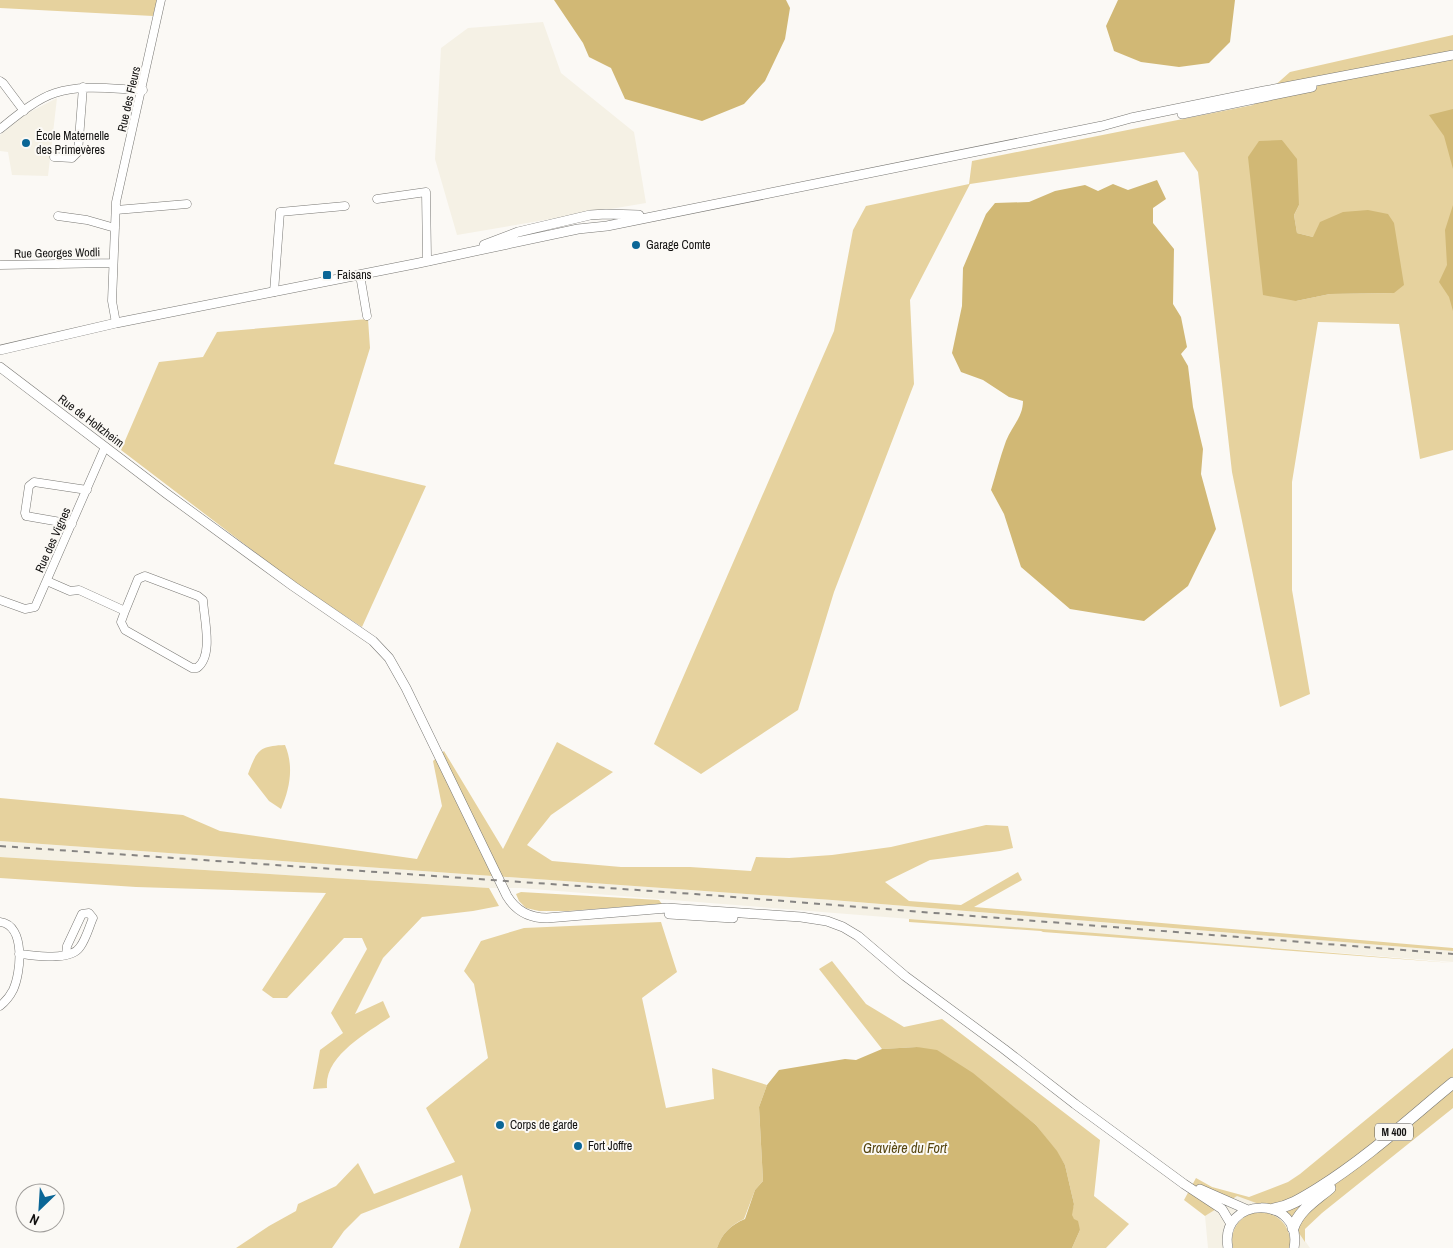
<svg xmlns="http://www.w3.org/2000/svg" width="1453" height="1248" viewBox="0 0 1453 1248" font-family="'Archivo Narrow',sans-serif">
	<rect width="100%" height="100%" fill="#fbf9f5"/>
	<path fill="#f5f1e5" d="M543,22l18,51 73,59 12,71 -189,32 -22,-76 6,-111 27,-20z
		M57,98l-9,78 -36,-1 -4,-23 -8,-1v-16l24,-20z
		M0,841l832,59 621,51v11l-933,-74h-31l-489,-31z
		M1237,1195l49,19 24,34h-102l-3,-32z"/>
	<path fill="#e6d29e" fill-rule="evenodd" d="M0,0h157l-4,16 -153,-8z
		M1453,35v415l-33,9 -21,-135 -81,-2 -26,160v108l18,104 -30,13 -48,-235 -34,-300 -14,-20 -214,32 -60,116 4,84 -80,208 -36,118 -97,64 -47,-30 180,-413 19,-101 13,-24 103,-22 3,-23 281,-56 37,-33zM1282,140l17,65 -5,10 3,18 16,4 81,56 -64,1 -34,7z
		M368,319l2,29 -36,116 92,22 -64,141 -64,-42 -177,-135 38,-88 44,-5 14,-25z
		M557,742l56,30 -62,43 -24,30 25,16 69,6h69l61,4 5,-14 33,1 43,-3 59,-8 95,-22 22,1 5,22 -13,3 -70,9 -45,22 24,19 52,4 57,-33 4,8 -48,27 479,41v3l-621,-51 -832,-59v-43l183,17 37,16 197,28 25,-53 -9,-45 11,-10 59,98z
		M285,745c9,21 5,43 -4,64l-12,-8 -21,-27c9,-24 11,-28 37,-29z
		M0,857l489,31 10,18 -26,5 -51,6 -39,41 -28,56 28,-13 7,16c-23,16 -66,39 -63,71l-14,1 7,-39 23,-17 -12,-20 36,-64 -5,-11h-18l-57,60h-14l-11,-8 64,-97 -190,-6 -136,-9z
		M521,892l138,8 3,4 -94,7h-29l-13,-3 -7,-7 -3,-7z
		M909,919l186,14 358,30 -410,-31 -2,-1 -132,-9z
		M661,922l16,50 -35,26 24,110 48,-9 -2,-31 55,17 -8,22 4,74 -8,9 -11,29c-13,6 -22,14 -27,29h-258l12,-38 -9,-35 -101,39 -17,17 -12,17h-96l33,-22 27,-15 2,-7 38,-18 22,-23 16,31 81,-32 -29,-54 62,-50 -14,-74 -10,-13 17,-30 43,-13z
		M832,961l34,43 38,23 38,-8 158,121 -6,56 35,28 -23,24h-34l8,-18 -9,-15 3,-11 -9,-39 -9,-14 -20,-26 -30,-24 -89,-54 -35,2 -63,-80z
		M1453,1048v60l-131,105 -17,16v13l-19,-28 -49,-18 -32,20 -21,-16 12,-22 16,9 37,10 39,-15 12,-8z
		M1259,1211c21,3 33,16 31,37h-57c-4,-20 8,-33 26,-37z"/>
	<path fill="#d1b875" d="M554,0h232l4,8 -5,31 -20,42 -21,23 -42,17 -77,-22 -14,-31 -22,-11 -6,-14z
		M1118,0h117l-5,42 -21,21 -30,4 -38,-5 -27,-11 -8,-25z
		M1453,109v60l-9,-33 -15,-21z
		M1282,140l15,19 2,46 -5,10 3,18 16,4 7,-15 23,-10 25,-2 20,4 6,9 10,62 -10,8 -64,1 -34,7 -33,-6 -15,-138 11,-16z
		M1157,180l9,19 -13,9v15l21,26 -1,55 8,13 6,30 -6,7 7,12 5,41 10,42 -2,25 15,55 -28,57 -44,35 -74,-12 -49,-42 -17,-53 -13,-24c5,-16 9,-33 15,-49 6,-15 17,-24 17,-40l-14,-4 -26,-17 -22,-8 -9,-19 10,-47 1,-38 23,-54 9,-11 34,-1 26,-11 30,-6 13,6 15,-7 15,6z
		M1453,205v106l-4,-14 -10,-15 8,-17 -2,-35z
		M917,1047l20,3 36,23 63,52 21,26 8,14 9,39 -2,11 2,4 4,2 2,9 -8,18h-355c5,-15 14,-23 28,-29l10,-29 8,-9 -4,-74 8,-22 12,-15 66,-11 11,1 26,-11z"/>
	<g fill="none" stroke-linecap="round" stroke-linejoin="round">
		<g stroke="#797874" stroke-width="9">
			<path id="minor" d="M0,81l3,2 21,28
				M0,129c15,-12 36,-30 55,-36 28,-9 58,-4 88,-3
				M54,157l18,1 6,-6 5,-65
				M377,199l49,-7 1,66 2,3
				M116,210l71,-6
				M58,216l29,4 28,8
				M0,265l113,-2
				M360,275l7,41
				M274,292l6,-80 65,-6
				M116,323l-4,-22 4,-99 45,-202
				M72,524l-46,-8 -1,-3 4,-27 5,-4 53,8
				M47,581l23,10 9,-1 46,21 -4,11 4,8 67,38h5c17,-12 7,-49 6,-68l-5,-4 -53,-20 -7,3 -13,32
				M0,600l25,9 10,-2 70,-160
				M0,922c26,3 21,51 13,68 -3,6 -8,12 -13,16
				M19,954c16,1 51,8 61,-7 6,-8 9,-20 13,-29l-4,-5 -7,1 -15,32 -1,9"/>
		</g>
		<g stroke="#797874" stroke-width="10">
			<path id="major" d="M1182,114l130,-27
				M484,245l34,-13 72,-17 16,-1 33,1
				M0,350l116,-27 303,-60 159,-34 29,-3 495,-100 29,-8 133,-27 189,-36
				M0,367l167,127 126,92 80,55 16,17 17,30 101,208c9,15 23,22 40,22l120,-10 134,9 26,4 16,6 15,9 47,40 99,73 71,55 109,80 38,25 9,15
				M669,914l64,4
				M1200,1189l48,21
				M1228,1248c-10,-53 76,-54 66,0"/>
		</g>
		<g stroke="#797874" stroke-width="12">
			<path id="highway" d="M1274,1209c17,-3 30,-12 45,-21 48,-30 90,-69 134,-105
				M1293,1228c6,-18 23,-28 37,-40"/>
		</g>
		<use href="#minor" stroke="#fff" stroke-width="8"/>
		<use href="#major" stroke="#fff" stroke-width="9"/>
		<use href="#highway" stroke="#fff" stroke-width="11"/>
		<path stroke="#868482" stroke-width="2" stroke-dasharray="6 6" stroke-linecap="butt" d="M0,846l695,48 758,60"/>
	</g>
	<g fill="#0b6696" stroke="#fbf9f5" stroke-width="2">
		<circle cx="26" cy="143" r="5"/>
		<circle cx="636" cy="245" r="5"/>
		<rect x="322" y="270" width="10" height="10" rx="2.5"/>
		<circle cx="500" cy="1125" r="5"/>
		<circle cx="578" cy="1146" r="5"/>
	</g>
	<g text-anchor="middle" stroke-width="4" stroke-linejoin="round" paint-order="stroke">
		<rect fill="#fbf9f5" stroke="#585755" stroke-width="1" x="1375" y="1123.5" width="38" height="17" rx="4"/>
		<g font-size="11" font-weight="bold" fill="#121110">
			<text x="1394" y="1136">M 400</text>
		</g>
		<g font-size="12" fill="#121110" stroke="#fbf9f5">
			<text transform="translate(129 99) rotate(-77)" y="4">Rue des Fleurs</text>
			<text transform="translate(57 253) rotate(-1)" y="4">Rue Georges Wodli</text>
			<text transform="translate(91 421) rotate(37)" y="4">Rue de Holtzheim</text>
			<text transform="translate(53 540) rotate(-66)" y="4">Rue des Vignes</text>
		</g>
		<g font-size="12" fill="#121110" stroke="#fbf9f5" text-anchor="start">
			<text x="36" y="140">École Maternelle<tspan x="36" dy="14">des Primevères</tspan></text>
			<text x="646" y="249">Garage Comte</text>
			<text x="337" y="279">Faisans</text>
			<text x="510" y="1129">Corps de garde</text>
			<text x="588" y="1150">Fort Joffre</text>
		</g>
		<g font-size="14" font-style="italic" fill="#56450f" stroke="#fbf9f5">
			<text x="905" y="1153">Gravière du Fort</text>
		</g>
	</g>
	<g transform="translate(40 1208) rotate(205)"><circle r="24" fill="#fbf9f5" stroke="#9e9c99"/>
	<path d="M0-4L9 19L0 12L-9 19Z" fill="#0b6696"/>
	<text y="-8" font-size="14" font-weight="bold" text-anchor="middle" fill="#121110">N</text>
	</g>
</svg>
